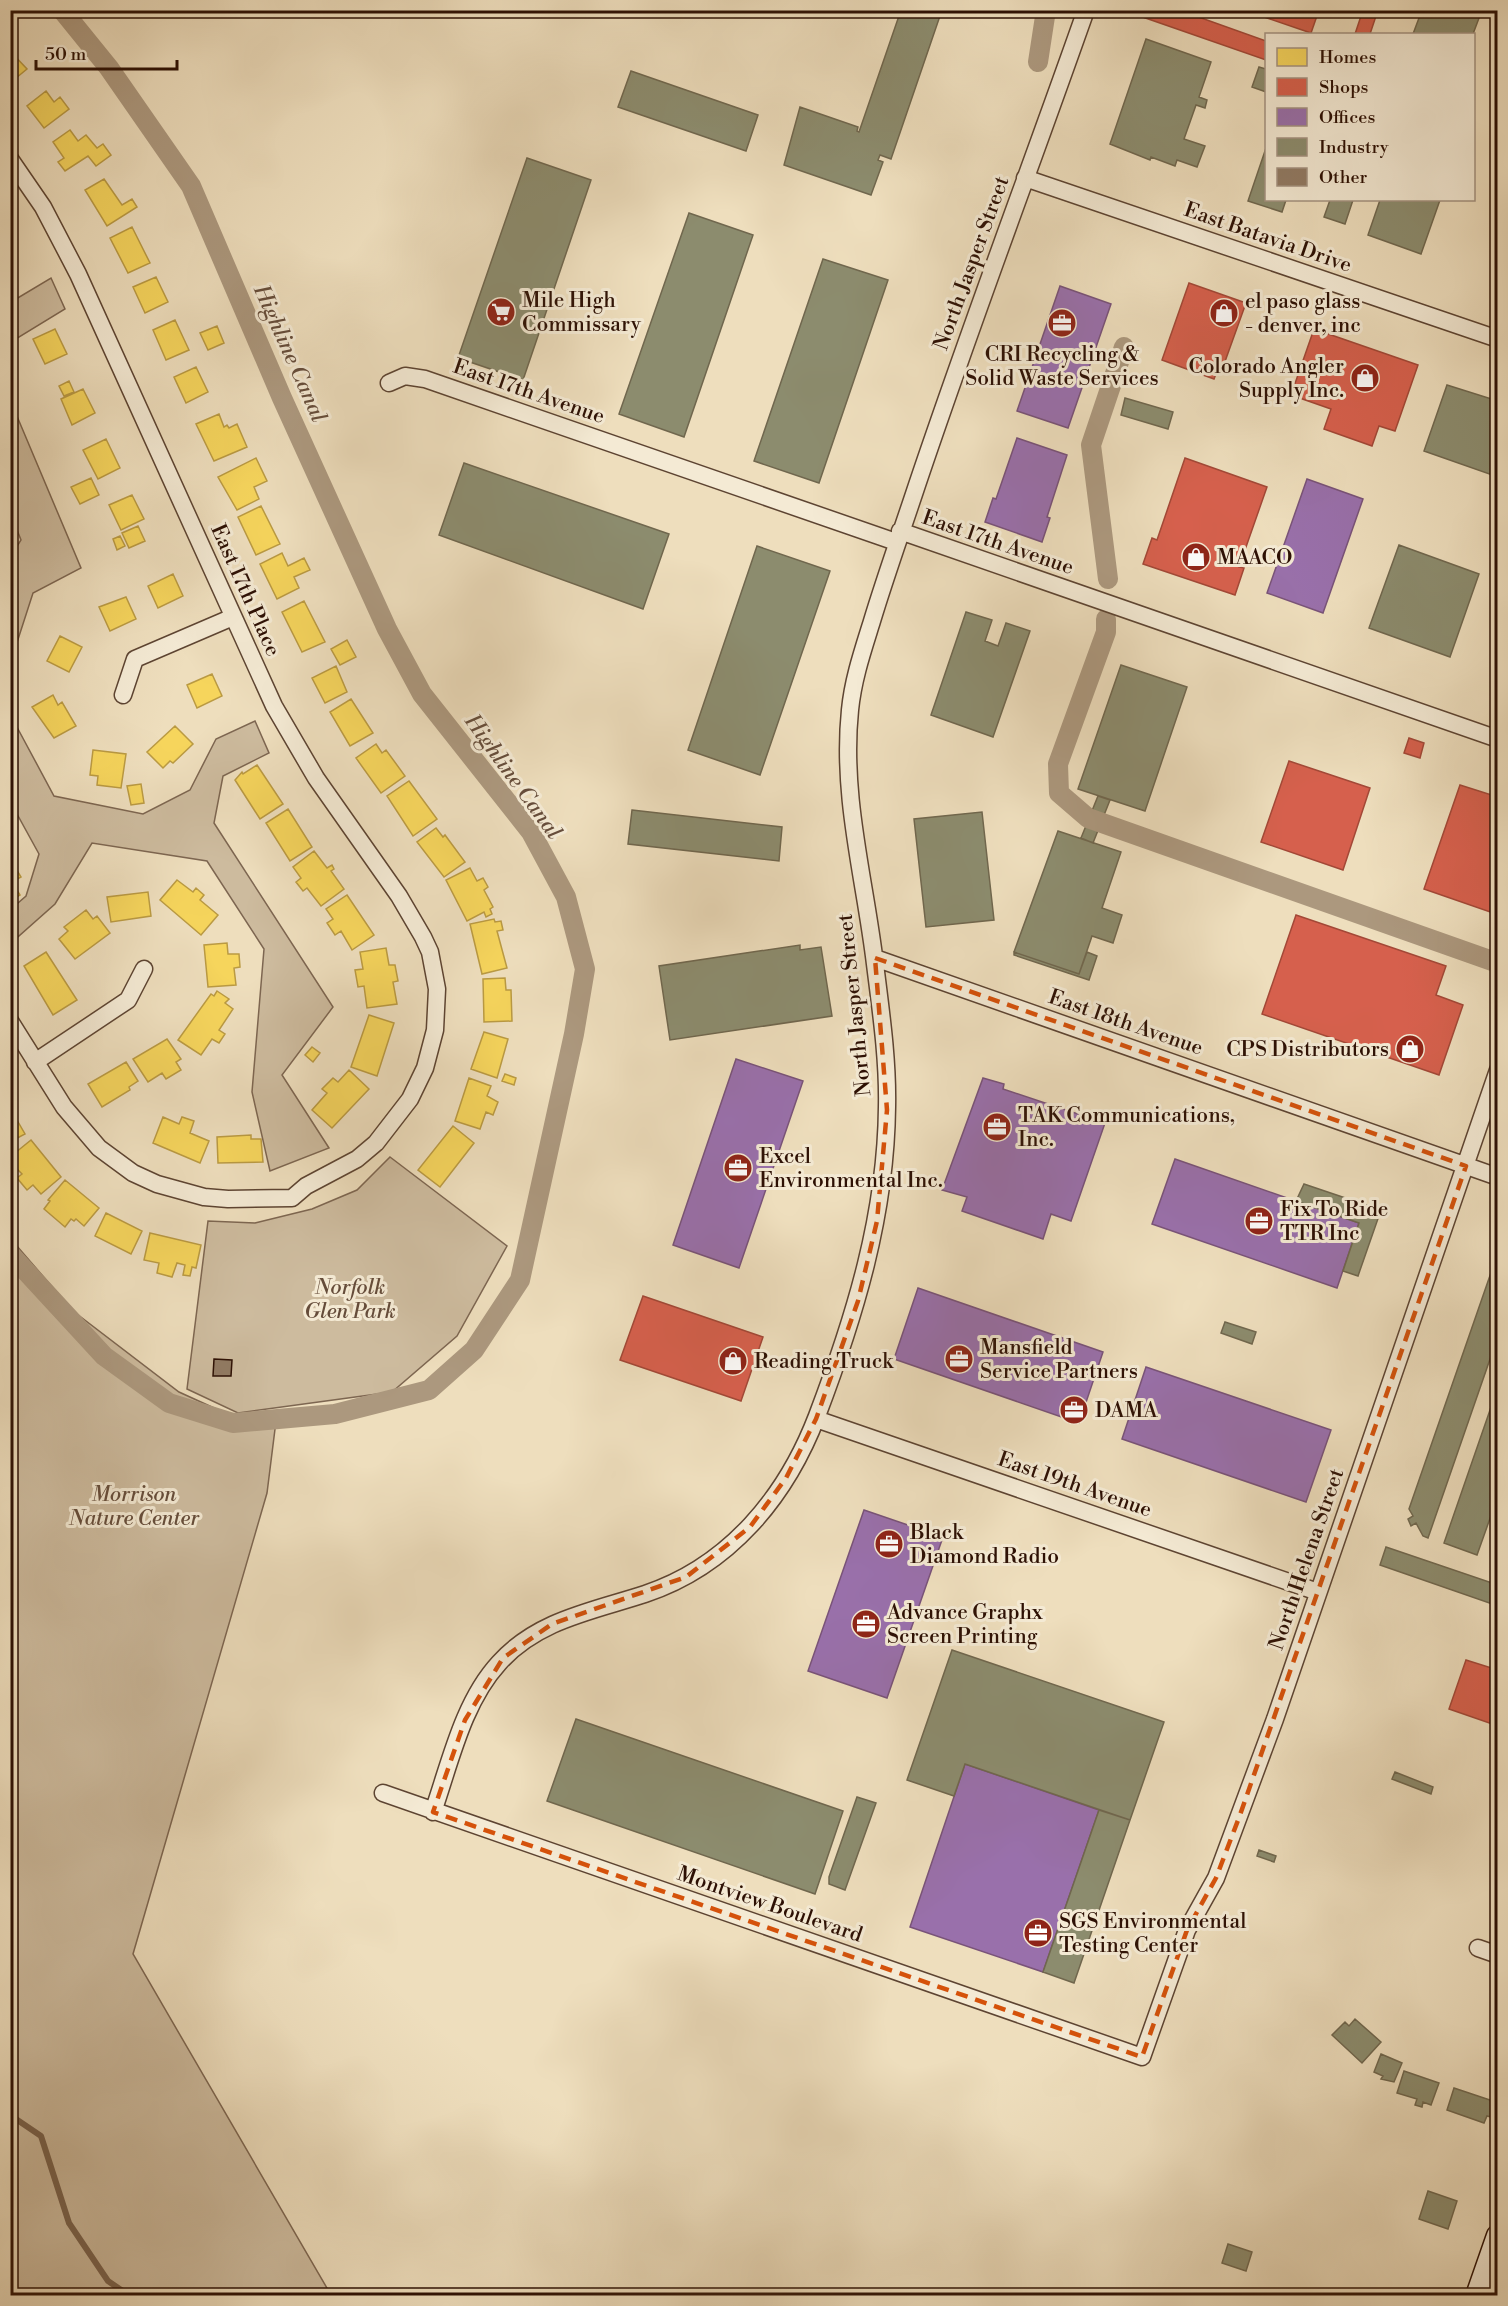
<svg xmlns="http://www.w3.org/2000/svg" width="1508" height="2306" viewBox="0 0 1508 2306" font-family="'Libre Bodoni',serif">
	<rect width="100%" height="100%" fill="#eedebd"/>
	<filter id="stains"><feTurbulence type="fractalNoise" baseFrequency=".00333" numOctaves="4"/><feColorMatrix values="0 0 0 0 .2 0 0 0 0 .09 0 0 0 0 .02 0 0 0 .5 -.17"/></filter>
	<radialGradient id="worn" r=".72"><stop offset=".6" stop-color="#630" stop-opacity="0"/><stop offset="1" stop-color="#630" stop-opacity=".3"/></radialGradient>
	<path fill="#cdbb9e" stroke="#7d6651" stroke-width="1.5" d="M51,278l14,31 -54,33v-40z
		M11,402l70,166 -48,25 -22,68v-105l10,-16 -10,-25z
		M11,716l43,80 89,18 47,-24 26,-51 39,-18 14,32 -46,23 -9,47 119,184 -51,68 47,73 -59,23 -18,-79 12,-143 -57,-88 -115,-18 -37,61 -44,39v-34l15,-13 13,-42 -28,-51z
		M390,1157l117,89 -50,90 -65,56 -154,21 -51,-24 21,-168 47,2 57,-14 45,-19z
		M10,1238l63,73 106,81 57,26 41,-5 -10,80 -134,461 198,341h-320z"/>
	<path fill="#f6d55c" stroke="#ba9a42" stroke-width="1.5" d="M10,51l17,18 -17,14z
		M46,91l8,11 6,-5 9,12 -25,19 -17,-22z
		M70,130l8,11 8,-6 11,13 6,-4 8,11 -15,11 -8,-10 -23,15 -7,-9 6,-4 -11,-16z
		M104,179l18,26 10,-6 5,8 -30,19 -22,-36z
		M132,227l18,36 -22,10 -18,-35z
		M156,277l12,25 -23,11 -12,-26z
		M175,320l14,30 -23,10 -13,-30z
		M217,326l7,17 -16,7 -8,-17z
		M55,329l12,25 -22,10 -12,-25z
		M196,367l12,25 -22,11 -12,-26z
		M69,381l5,11 -10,4 -5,-10z
		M83,389l12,24 -23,12 -11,-26z
		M219,414l5,13 3,-2 2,3 8,-4 10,23 -33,14 -18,-37z
		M106,439l14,29 -22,11 -15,-29z
		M256,458l11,23 -13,6 5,12 -22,11 -19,-33z
		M91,478l8,17 -19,9 -9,-17z
		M132,495l12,24 -23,11 -12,-25z
		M261,506l19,38 -24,11 -18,-38z
		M138,526l7,15 -16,7 -7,-15z
		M120,536l5,10 -8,4 -4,-11z
		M282,553l6,13 16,-8 6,12 -16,7 5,11 -22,11 -17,-35z
		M173,574l10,22 -25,12 -10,-22z
		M126,597l10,22 -26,12 -11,-24z
		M304,601l21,41 -23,10 -20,-40z
		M60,636l22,11 -13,25 -22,-11z
		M347,640l9,17 -16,8 -9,-16z
		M336,666l11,26 -22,11 -13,-25z
		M212,674l10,22 -25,12 -10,-23z
		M53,695l5,10 4,-3 14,24 -22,12 -22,-31z
		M351,699l22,34 -23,13 -20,-34z
		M175,726l18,18 -20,19 -3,-2 -7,7 -16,-16z
		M376,744l6,9 4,-3 19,26 -24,17 -25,-35z
		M93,750l33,4 -5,34 -24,-3 1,-9 -8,-1z
		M257,765l26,39 -23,15 -25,-39 7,-8 1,2z
		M409,781l28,38 -24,17 -26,-40z
		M141,784l3,19 -13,2 -4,-19z
		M288,809l24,38 -22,14 -24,-38z
		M436,828l7,9 2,-2 20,27 -21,15 -27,-35z
		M314,851l13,17 5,-3 2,4 -3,2 13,18 -23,17 -14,-18 -4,3 -7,-9 5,-4 -8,-11z
		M10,859l11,18 -9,5 8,13 -10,6z
		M470,868l7,13 6,-3 5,9 -4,3 9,17 -3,2 2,5 -6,3 -2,-5 -17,9 -21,-41z
		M177,880l16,12 3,-4 8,7 -4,5 18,15 -17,20 -41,-35z
		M148,892l3,24 -40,6 -4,-25z
		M347,895l27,40 -22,15 -11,-19 -6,4 -8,-12 6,-4 -7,-10z
		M86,910l7,9 4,-3 13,17 -35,26 -16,-20 9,-8 -4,-4z
		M494,919l1,3 6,-1 2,9 -6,1 10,37 -25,6 -12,-50z
		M227,943l1,11h11l1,13 -6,1 2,17 -28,2 -4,-42z
		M386,948l3,17h6l3,16 -5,1 4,22 -30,4 -3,-22 -6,1 -3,-17 8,-1 -3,-17z
		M46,952l31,48 -24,15 -29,-49z
		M505,978l1,12h5l1,31 -28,1 -1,-43z
		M217,991l12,8 -4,4 8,6 -14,21 6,4 -6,9 -7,-4 -11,16 -23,-15 33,-46 3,2z
		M369,1015l25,8 -17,53 -26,-9z
		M484,1032l24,7 -11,39 -26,-9z
		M167,1039l14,20 -5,3 5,8 -15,9 -4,-6 -14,9 -15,-23z
		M312,1047l8,6 -7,9 -8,-7z
		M126,1062l12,19 -9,6 1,3 -28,17 -14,-23z
		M349,1070l20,19 -37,39 -20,-18 15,-17 -5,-4 11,-11 5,4z
		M505,1074l11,4 -2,7 -12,-4z
		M469,1078l22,8 -4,10 11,6 -5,13 -7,-3 -6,17 -25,-8z
		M10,1108l15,26 -15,8z
		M163,1117l16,7 3,-7 12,4 -4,12 19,8 -9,22 -47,-20z
		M453,1126l21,17 -34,44 -22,-17z
		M251,1135v4h10l2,23 -45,1 -1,-26z
		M31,1140l30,37 -20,17 -8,-9 -6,5 -10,-12 5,-4 -12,-12v-5z
		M65,1180l34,28 -15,18 -8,-7 -2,2 -3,-2 -6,8 -21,-18 6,-8 -2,-1z
		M106,1213l36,18 -11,23 -36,-18z
		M150,1233l51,12 -5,23 -4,-1 -2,9 -7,-1 2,-10 -8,-2 -5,14 -15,-4 2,-10 -15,-3z"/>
	<path fill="#d6604d" stroke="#a34837" stroke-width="1.5" d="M1136,10h43l87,31v19l-132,-46z
		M1244,10h75l-8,23z
		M1363,10h15l-8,24h-15z
		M1189,283l57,20 -23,64 -4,-1 -5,13 -52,-19z
		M1314,329l104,36 -23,66 -16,-5 -7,20 -48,-17 7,-20 -40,-14z
		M1185,458l82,29 -28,80 5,1 -9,27 -92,-31 9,-26 5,2z
		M1409,738l15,5 -4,15 -16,-5z
		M1289,761l81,27 -27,82 -82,-28z
		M1460,785l38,12 -2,117 -72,-25z
		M1296,915l150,51 -10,29 27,10 -24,70 -177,-61z
		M643,1296l120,41 -22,64 -121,-41z
		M1466,1660l32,10v56l-49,-17z"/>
	<path fill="#9970ab" stroke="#795379" stroke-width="1.5" d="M1060,286l51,18 -43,124 -51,-17z
		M1017,438l50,17 -20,62 3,1 -8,24 -57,-20 8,-24 3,1z
		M1307,479l56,20 -40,114 -56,-20z
		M736,1059l67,22 -64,187 -66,-23z
		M983,1078l21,6 -1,5 102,34 -34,98 -20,-7 -8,25 -81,-28 5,-14 -25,-7z
		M1175,1159l184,64 -22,65 -185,-64z
		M918,1288l185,64 -24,71 -185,-64z
		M1146,1367l185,63 -25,72 -184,-63z
		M864,1510l79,27 -56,161 -79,-27z
		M965,1764l134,46 -56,162 -133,-45z"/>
	<path fill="#8c8c6e" stroke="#70674e" stroke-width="1.5" d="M901,10h41l-51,149 -11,-4 -2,5 5,2 -12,33 -87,-30 16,-58 58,20 -1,4 2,1z
		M1422,10h60l-9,24h-60z
		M1146,39l65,23 -12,35 8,3 -2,8 -9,-3 -12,34 21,7 -8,21 -20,-7 -2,6 -24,-9 -1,3 -40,-16z
		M1259,67l7,2v23l-14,-5z
		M631,71l127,44 -12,36 -128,-44z
		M1266,148v52h20l-4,12 -34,-11z
		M527,158l64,22 -68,200 -65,-22z
		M1330,200h23l-8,24 -21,-7z
		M1380,200h60l-19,54 -53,-19z
		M689,213l64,22 -69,202 -65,-23z
		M823,259l65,21 -69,203 -65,-22z
		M1447,385l51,16v76l-74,-26z
		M1125,398l48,14 -5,17 -47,-14z
		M464,463l205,71 -26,75 -204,-74z
		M1399,545l80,29 -29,83 -81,-29z
		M757,546l73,25 -70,204 -72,-25z
		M966,612l26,8 -7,21 13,5 8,-23 24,8 -37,106 -62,-22z
		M1121,665l66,22 -42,124 -67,-22z
		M1098,796l12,4 -17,43 -12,-5z
		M632,810l150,17 -3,34 -151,-17z
		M982,812l12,108 -68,7 -12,-108z
		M1058,831l63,21 -19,56 20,7 -9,28 -21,-7 -13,38 -65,-22z
		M800,945v5l21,-3 11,69 -162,24 -11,-74z
		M1014,952l65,22 8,-22 10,4 -8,24 -75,-25z
		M1304,1184l77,26 -23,66 -15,-5 16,-48 -63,-22z
		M1498,1262v74l-70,202 -5,-2 -7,-13 -5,3 -3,-7 5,-3 -4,-7 85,-245z
		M1225,1322l31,10 -4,12 -31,-11z
		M1498,1387v109l-21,59 -33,-12z
		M1386,1547l112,38v21l-118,-41z
		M952,1650l212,72 -34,98 -165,-56 -11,32 -47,-16z
		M576,1719l267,92 -28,83 -268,-93z
		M1395,1772l38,15 -2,7 -39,-15z
		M857,1797l19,6 -31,87 -16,-6v-7z
		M1099,1810l31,10 -56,163 -31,-11z
		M1259,1850l17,6 -2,6 -17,-6z
		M1355,2019l26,23 -19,21 -30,-28 13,-13 4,4z
		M1381,2054l21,9 -8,19 -13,-3 2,-3 -9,-4z
		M1404,2071l35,12 -8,22 -8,-3 -1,5 -7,-2 2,-6 -20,-6z
		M1454,2088l39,13 -2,16 -4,-1 -3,7 -37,-13z
		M1428,2191l29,10 -9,28 -29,-10z
		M1228,2244l24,8 -6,19 -24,-8z"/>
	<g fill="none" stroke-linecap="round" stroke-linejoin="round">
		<path stroke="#79624d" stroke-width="6" d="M10,2115l31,21 28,87 39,58 22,15"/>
		<path stroke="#ac987e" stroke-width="20" d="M1038,62l8,-52
			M1108,579l-17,-134 33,-98
			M1106,619v13l-48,132 1,29 29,25 410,145
			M10,1254l94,102 65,47 64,20 102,-9 94,-24 45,-40 46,-70 54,-246 11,-65 -19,-72 -35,-65 -109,-138 -35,-65 -105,-231 -91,-212 -82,-118 -47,-58"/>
	</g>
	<path fill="#917b64" stroke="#2d1004" stroke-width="1.5" d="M214,1359l18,1 -1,16h-18z"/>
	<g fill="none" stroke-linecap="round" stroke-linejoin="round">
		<g stroke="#5d4432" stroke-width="19">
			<path id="street" d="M10,159l33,48 35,67 196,432 42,72 83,118 24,41 7,15 7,37 -2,41 -10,38 -15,31 -34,44 -19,16 -51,27 -14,12 -64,1 -24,-2 -47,-13 -24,-11 -34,-25 -35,-41 -54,-86
				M1025,178l473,161
				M389,383l16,-7 20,3 471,163
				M900,531l598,208
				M123,695l12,-36 98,-42
				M875,958l623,219
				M35,1062l93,-62 16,-31
				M816,1419l502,173
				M383,1793l759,264 45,-127 29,-52 59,-159 223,-649
				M433,1812c17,-49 30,-110 66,-149 38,-43 94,-52 146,-69 84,-28 141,-97 172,-178 38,-100 69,-201 70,-309 1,-47 -6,-95 -12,-143 -10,-85 -34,-167 -25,-254 3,-31 13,-60 22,-89 13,-43 28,-85 42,-127 54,-162 115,-322 172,-484
				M1478,1948l20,7"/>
		</g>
		<g stroke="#2d1004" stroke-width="25">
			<path id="secondary" d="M1477,2296l21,-60"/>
		</g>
		<use href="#street" stroke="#f4ead4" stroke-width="16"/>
		<use href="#secondary" stroke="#f4ead4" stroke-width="22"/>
	</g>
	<path fill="none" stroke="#d5520b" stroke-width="4.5" stroke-dasharray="12 8" stroke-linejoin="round" d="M875,958l591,208 -226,649 -24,63 -29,52 -45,127 -709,-245 32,-92 38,-62 49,-34 134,-47 64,-50 36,-49 30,-59 42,-118 19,-80 10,-111z"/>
	<defs>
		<g id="supermarket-disc" transform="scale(1.5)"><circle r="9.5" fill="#8f2418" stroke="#f4ead4"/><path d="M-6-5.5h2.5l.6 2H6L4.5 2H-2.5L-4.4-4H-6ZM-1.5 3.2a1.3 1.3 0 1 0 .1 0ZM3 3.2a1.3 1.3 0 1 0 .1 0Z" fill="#fff"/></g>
		<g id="shop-disc" transform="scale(1.5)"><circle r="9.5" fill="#8f2418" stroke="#f4ead4"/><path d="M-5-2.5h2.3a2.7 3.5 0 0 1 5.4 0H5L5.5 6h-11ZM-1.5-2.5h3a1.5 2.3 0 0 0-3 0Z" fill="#fff"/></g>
		<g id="office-disc" transform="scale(1.5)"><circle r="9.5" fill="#8f2418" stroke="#f4ead4"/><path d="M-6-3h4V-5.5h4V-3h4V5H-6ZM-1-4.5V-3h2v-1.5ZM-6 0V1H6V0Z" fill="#fff"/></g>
	</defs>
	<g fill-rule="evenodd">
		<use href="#supermarket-disc" x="501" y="312"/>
		<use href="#shop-disc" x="1224" y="313"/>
		<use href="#office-disc" x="1062" y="323"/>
		<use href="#shop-disc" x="1365" y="378"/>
		<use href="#shop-disc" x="1196" y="557"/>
		<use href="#shop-disc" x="1410" y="1049"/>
		<use href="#office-disc" x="997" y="1127"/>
		<use href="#office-disc" x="738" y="1168"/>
		<use href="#office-disc" x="1259" y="1221"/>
		<use href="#office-disc" x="959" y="1359"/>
		<use href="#shop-disc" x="733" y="1361"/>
		<use href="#office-disc" x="1074" y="1410"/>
		<use href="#office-disc" x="889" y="1544"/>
		<use href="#office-disc" x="866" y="1624"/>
		<use href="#office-disc" x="1038" y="1933"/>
	</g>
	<g text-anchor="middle" stroke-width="6" stroke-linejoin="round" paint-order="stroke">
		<g font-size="21" fill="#2d1004" stroke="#f4ead4">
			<text transform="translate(1268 237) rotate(19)" y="7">East Batavia Drive</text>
			<text transform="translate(971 263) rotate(-70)" y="7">North Jasper Street</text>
			<text transform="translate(529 391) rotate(19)" y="7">East 17th Avenue</text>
			<text transform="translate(998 542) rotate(19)" y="7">East 17th Avenue</text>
			<text transform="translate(246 590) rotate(66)" y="7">East 17th Place</text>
			<text transform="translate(854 1005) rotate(-96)" y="7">North Jasper Street</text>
			<text transform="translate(1126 1022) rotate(19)" y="7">East 18th Avenue</text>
			<text transform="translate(1075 1484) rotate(19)" y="7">East 19th Avenue</text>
			<text transform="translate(1306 1559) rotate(-71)" y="7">North Helena Street</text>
			<text transform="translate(770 1904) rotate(19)" y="7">Montview Boulevard</text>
		</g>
		<g font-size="21" fill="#2d1004" stroke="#f4ead4" text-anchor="start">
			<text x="522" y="307">Mile High<tspan x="522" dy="24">Commissary</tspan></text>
			<text x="1245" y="308">el paso glass<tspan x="1245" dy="24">- denver, inc</tspan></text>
			<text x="1062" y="361" text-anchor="middle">CRI Recycling &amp;<tspan x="1062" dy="24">Solid Waste Services</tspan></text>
			<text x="1344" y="373" text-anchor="end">Colorado Angler<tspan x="1344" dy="24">Supply Inc.</tspan></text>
			<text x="1217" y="564">MAACO</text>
			<text x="1389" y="1056" text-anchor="end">CPS Distributors</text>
			<text x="1018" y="1122">TAK Communications,<tspan x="1018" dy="24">Inc.</tspan></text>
			<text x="759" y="1163">Excel<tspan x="759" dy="24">Environmental Inc.</tspan></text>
			<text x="1280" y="1216">Fix To Ride<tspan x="1280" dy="24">TTR Inc</tspan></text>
			<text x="980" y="1354">Mansfield<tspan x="980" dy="24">Service Partners</tspan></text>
			<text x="754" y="1368">Reading Truck</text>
			<text x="1095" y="1417">DAMA</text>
			<text x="910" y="1539">Black<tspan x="910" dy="24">Diamond Radio</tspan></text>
			<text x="887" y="1619">Advance Graphx<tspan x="887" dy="24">Screen Printing</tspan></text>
			<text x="1059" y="1928">SGS Environmental<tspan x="1059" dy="24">Testing Center</tspan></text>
		</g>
		<g font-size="21" font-style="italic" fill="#654c3a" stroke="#f4ead4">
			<text x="350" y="1294">Norfolk<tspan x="350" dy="24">Glen Park</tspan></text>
			<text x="134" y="1501">Morrison<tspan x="134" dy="24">Nature Center</tspan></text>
		</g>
		<g font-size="22" font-style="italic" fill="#664d3b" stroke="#f4ead4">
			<text transform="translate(291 353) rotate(66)" y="8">Highline Canal</text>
			<text transform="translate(514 776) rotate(54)" y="8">Highline Canal</text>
		</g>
	</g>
	<rect width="1508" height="2306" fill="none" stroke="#eedebd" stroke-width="36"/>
	<rect x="12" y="12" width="1484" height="2282" fill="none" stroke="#2d1004" stroke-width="3"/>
	<rect x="18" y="18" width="1472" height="2270" fill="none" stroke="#2d1004" stroke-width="1.5"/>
	<rect x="1265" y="33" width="210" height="168" fill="#f4ead4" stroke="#a49381" stroke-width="1.5"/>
	<rect x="1277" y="48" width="30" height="18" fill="#f6d55c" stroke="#a49381" stroke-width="1.5"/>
	<text x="1319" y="63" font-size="18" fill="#2d1004">Homes</text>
	<rect x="1277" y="78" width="30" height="18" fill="#d6604d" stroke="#a49381" stroke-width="1.5"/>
	<text x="1319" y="93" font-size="18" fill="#2d1004">Shops</text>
	<rect x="1277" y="108" width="30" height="18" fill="#9970ab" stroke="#a49381" stroke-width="1.5"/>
	<text x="1319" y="123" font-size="18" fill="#2d1004">Offices</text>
	<rect x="1277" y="138" width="30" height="18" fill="#8c8c6e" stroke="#a49381" stroke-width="1.5"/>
	<text x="1319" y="153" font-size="18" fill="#2d1004">Industry</text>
	<rect x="1277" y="168" width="30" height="18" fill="#917b64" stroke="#a49381" stroke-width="1.5"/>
	<text x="1319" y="183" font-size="18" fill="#2d1004">Other</text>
	<path d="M36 60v9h141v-9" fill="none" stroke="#2d1004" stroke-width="3"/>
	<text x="45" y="60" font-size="18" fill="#2d1004" stroke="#f4ead4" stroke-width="4.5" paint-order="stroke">50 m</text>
	<rect width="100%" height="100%" filter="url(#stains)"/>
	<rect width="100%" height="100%" fill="url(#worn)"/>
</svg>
